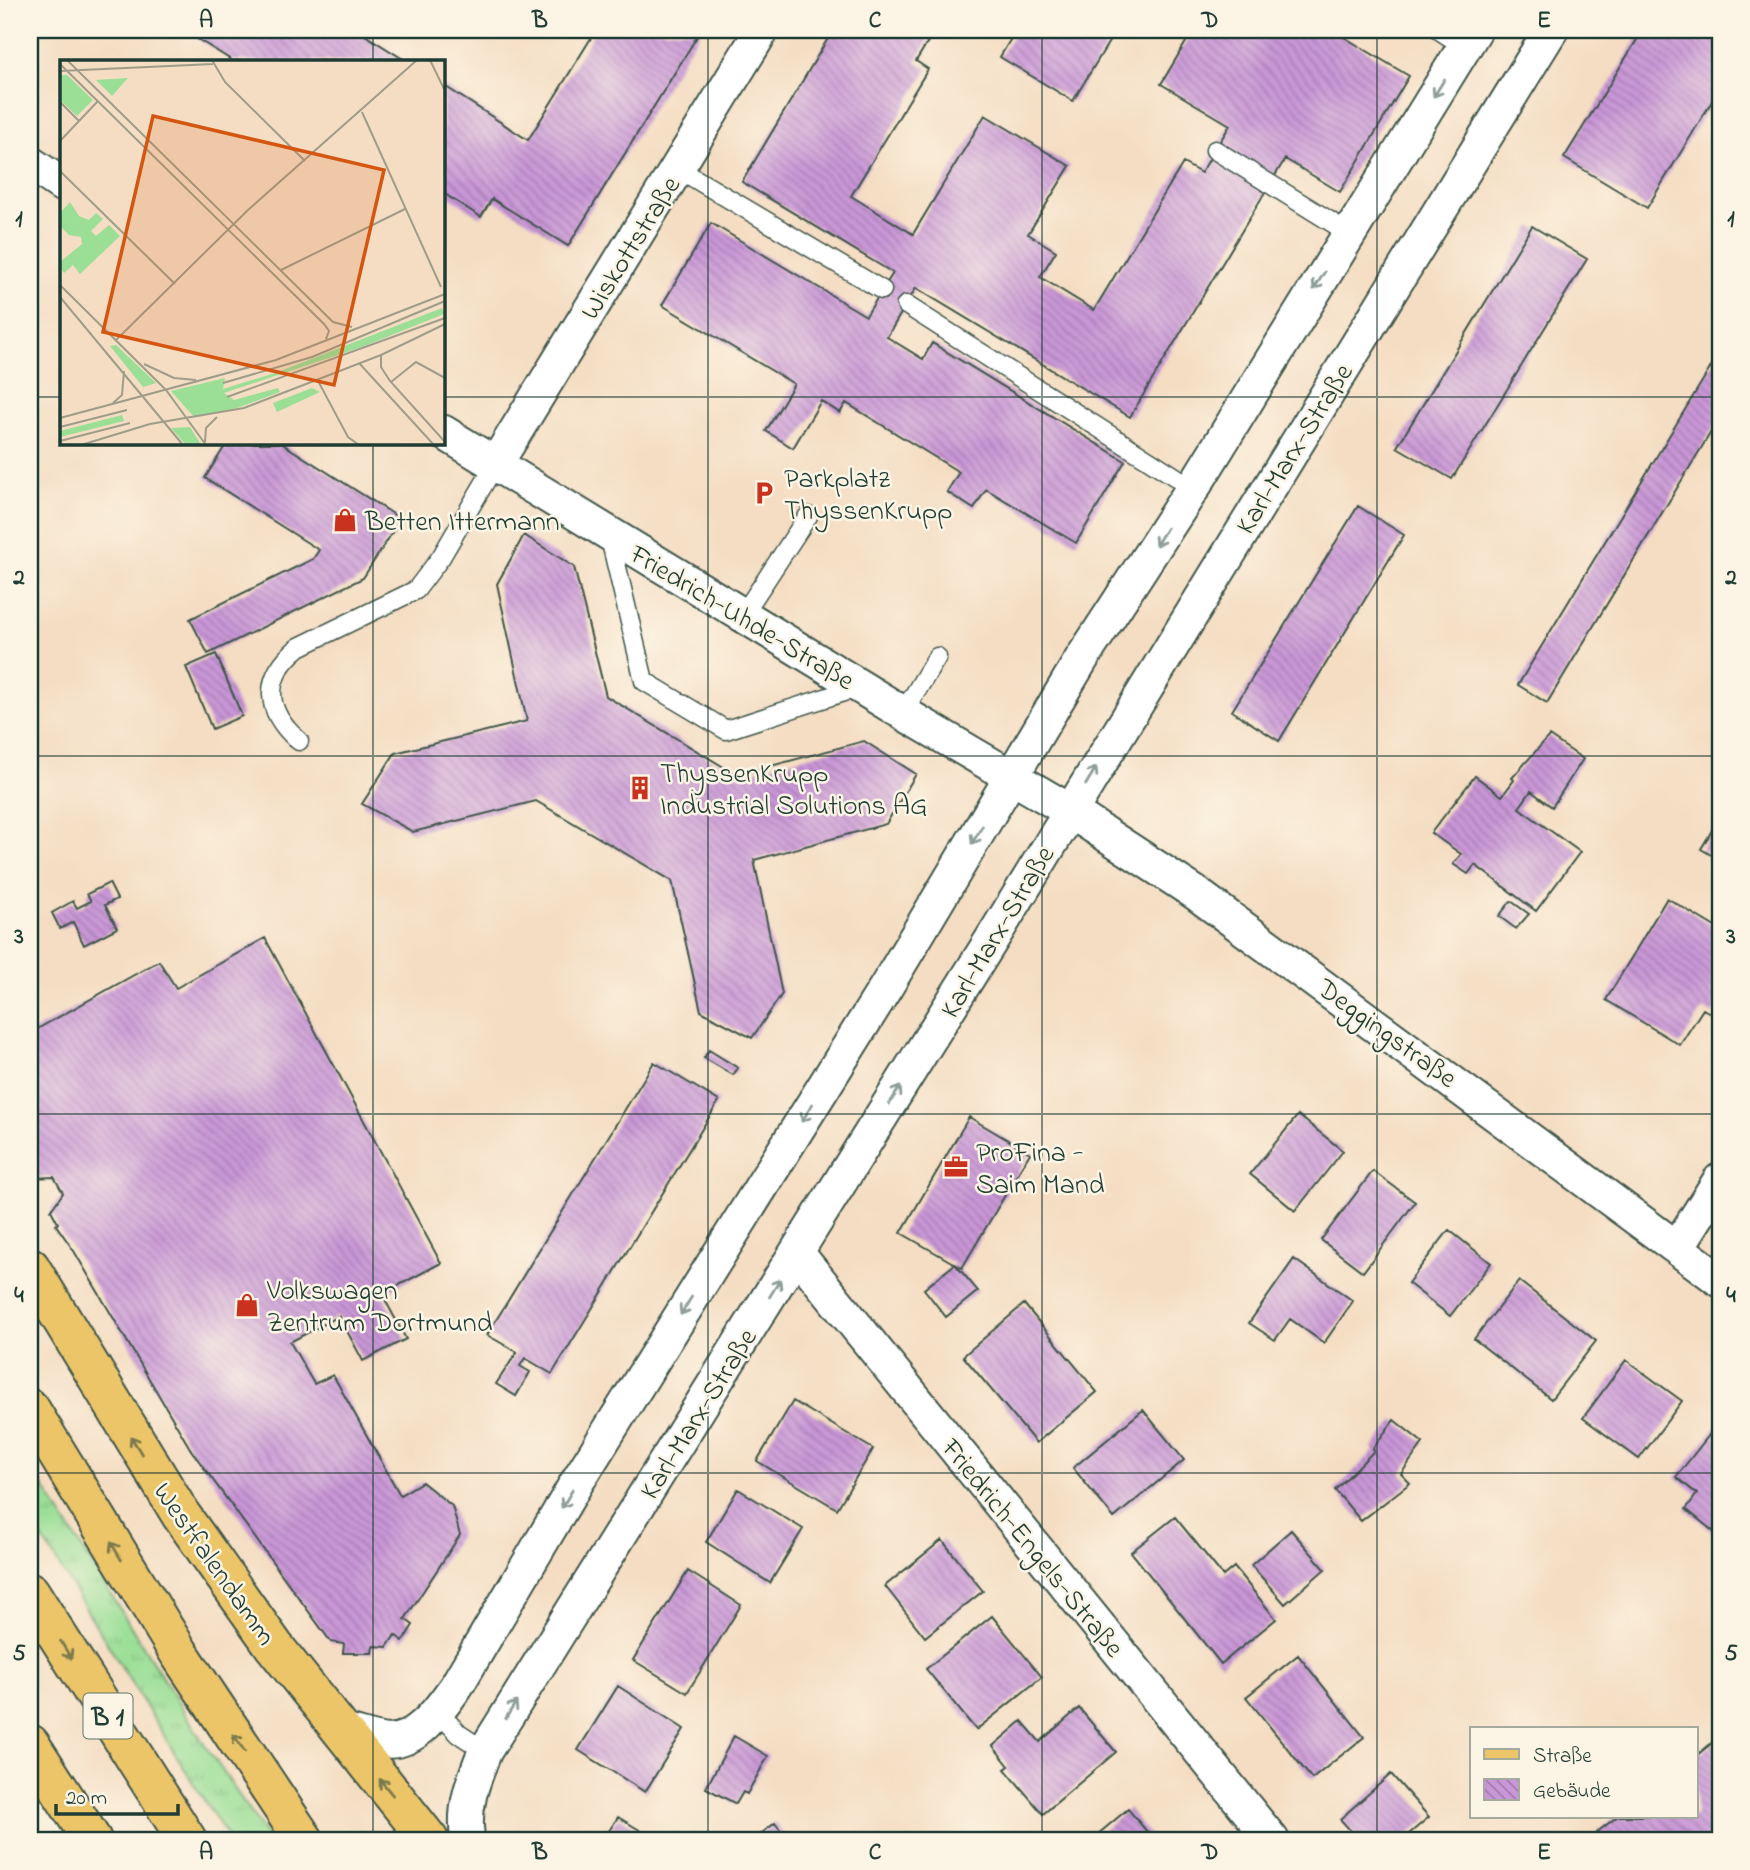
<svg xmlns="http://www.w3.org/2000/svg" width="1750" height="1870" viewBox="0 0 1750 1870" font-family="'Indie Flower',sans-serif">
	<defs>
		<pattern id="grass-tufts" width="24" height="20" patternUnits="userSpaceOnUse" patternTransform="scale(1.75)"><rect width="24" height="20" fill="#9bdf97"/><path d="M3 7l-1-3M5 7V3M7 7l1-3M15 17l-1-3M17 17v-4M19 17l1-3" fill="none" stroke="#85c083"/></pattern>
		<pattern id="building-back-hatch" width="6" height="6" patternUnits="userSpaceOnUse" patternTransform="scale(1.75)"><rect width="6" height="6" fill="#c996d7"/><path d="M-1 5l2 2M0 0l6 6M5-1l2 2" fill="none" stroke="#a37caf"/></pattern>
	</defs>
	<rect width="100%" height="100%" fill="#fcf5e5"/>
	<filter id="ink" filterUnits="userSpaceOnUse"><feTurbulence type="fractalNoise" baseFrequency=".0143" numOctaves="2"/><feDisplacementMap in="SourceGraphic" scale="14" xChannelSelector="R" yChannelSelector="G"/><feConvolveMatrix kernelMatrix="1 2 1 2 8 2 1 2 1" color-interpolation-filters="sRGB"/></filter>
	<filter id="wash" filterUnits="userSpaceOnUse"><feTurbulence type="fractalNoise" baseFrequency=".00686" numOctaves="4" result="noise"/><feDisplacementMap in="SourceGraphic" scale="28" xChannelSelector="R" yChannelSelector="G"/><feGaussianBlur stdDeviation="1.57" result="paint"/><feColorMatrix in="noise" values="0 0 0 0 0 0 0 0 0 0 0 0 0 0 0 0 0 1.4 0 .05"/><feComposite in="paint" operator="in"/></filter>
	<g filter="url(#wash)">
		<rect width="100%" height="100%" fill="#f4ddc2"/>
		<path fill="url(#grass-tufts)" stroke="#5d8e66" stroke-width="2" d="M30,1465l171,274 68,101h-39l-27,-41 -173,-281z"/>
		<g id="blocks">
			<path fill="url(#building-back-hatch)" d="M183,30h174l49,31h-173z
				M596,30h105l-133,216 -76,-47 -11,18 -38,-24v-108l85,55z
				M833,30h102l-19,31 12,8 -77,127 62,38 72,-119 85,51 -42,68 28,17 -16,26 54,33 89,-147 18,10 29,-48 -69,-41 28,-47 -11,-7h154l77,46 -69,116 -55,-33 -155,258 -214,-129 -29,49 36,22 9,-16 193,118 -49,82 -90,-54 -12,20 -27,-17 12,-20 -113,-69 -6,10 -19,-12 -28,47 -27,-17 28,-47 -132,-79 49,-82 155,93 27,-43 -151,-91z
				M1016,30h100l-43,71 -73,-44z
				M1643,30h77v58l-73,120 -83,-50z
				M1532,226l55,33 -135,220 -55,-32z
				M1720,352v65l-173,286 -29,-18z
				M227,443h54l120,76 -38,59 -155,76 -18,-35 123,-60 6,-9 -114,-72z
				M1358,506l46,29 -125,206 -47,-30z
				M524,535l50,32 32,129 131,79 127,-34 52,33 -30,50 -132,36 28,134 -30,44 -51,-27 -29,-130 -136,-80 -123,31 -51,-28 33,-51 132,-32 -30,-137z
				M216,654l26,62 -30,13 -26,-62z
				M1549,736l34,23 -31,48 -21,-16 -12,17 61,44 -44,59 -61,-46 -7,9 -15,-10 8,-10 -30,-21 44,-57 27,20 12,-16 -2,-2z
				M1720,817v43l-19,-11z
				M109,883l8,16 -12,6 12,23 -33,17 -11,-23 -13,7 -8,-16 21,-12 4,7 14,-7 -4,-7z
				M1667,898l53,32v47l-8,13 8,4v6l-8,14 -9,-5 -23,36 -74,-45z
				M1511,901l18,13 -13,15 -17,-13z
				M265,938l176,325 -59,31 24,45 -43,22 -24,-45 -49,26 24,42 19,-9 67,120 22,-13 30,24 8,29 -55,84 8,6 -10,16 -8,-6 -8,12 -14,-1 -1,7h-29l1,-9 -13,-2 -140,-192 -117,-199 -18,-26 2,-2 -7,-13 12,-17 -9,-16 -22,1 -2,-3v-142l129,-72 17,27z
				M709,1050l29,18 -5,7 -29,-17z
				M654,1062l65,39 -167,273 -27,-16 -5,8 10,6 -14,24 -20,-12 21,-32 -30,-17z
				M1298,1115l45,36 -48,60 -45,-37z
				M969,1117l61,36 -68,115 -61,-35z
				M1373,1171l42,31 -52,70 -42,-32z
				M1449,1230l42,33 -41,53 -42,-33z
				M1294,1259l59,42 -29,42 -34,-24 -15,21 -26,-17z
				M955,1264l23,27 -32,26 -22,-28z
				M1519,1281l77,60 -45,58 -77,-60z
				M1024,1304l73,88 -61,51 -73,-87z
				M1626,1360l56,41 -43,58 -56,-41z
				M793,1401l80,48 -36,60 -80,-48z
				M1143,1410l41,50 -70,58 -41,-50z
				M1394,1420l29,23 -22,31 9,9 -49,38 -26,-31 39,-39 -1,-3z
				M1717,1425l3,2v97l-6,8 -28,-23 11,-15 -21,-17z
				M738,1489l65,40 -33,54 -64,-41z
				M1175,1517l48,59 11,-9 42,52 -55,45 -90,-112z
				M1291,1530l34,39 -40,35 -34,-39z
				M942,1540l41,51 -58,46 -40,-51z
				M688,1571l53,34 -54,88 -54,-33z
				M992,1616l50,61 -66,53 -50,-61z
				M1298,1655l66,82 -52,42 -66,-82z
				M618,1686l66,43 -39,63 -67,-42z
				M1079,1708l37,44 -73,62 -38,-45 4,-3 -16,-20 29,-25 18,21z
				M734,1736l34,20 -21,38 -4,-2 -7,12 -30,-16z
				M1713,1742l7,10v82l-8,6h-110l-6,-7 22,-17h78v-60z
				M1391,1774l38,43 -27,23h-43l-19,-21z
				M1128,1809l26,31h-63z
				M618,1817l38,23h-53z
				M775,1823l13,17h-35z"/>
		</g>
	</g>
	<g filter="url(#ink)">
		<use href="#blocks" fill-opacity="0" stroke="#3f5549" stroke-width="2"/>
		<g fill="none" stroke-linecap="round" stroke-linejoin="round">
			<g stroke="#3f5549" stroke-width="21">
				<path id="lane" d="M1439,30l26,17
					M1215,150l134,83
					M677,168l205,122
					M906,305l287,183
					M609,534l35,147 82,49 133,-43
					M742,616l66,-100
					M903,713l34,-56
					M299,741c-35,-30 -37,-64 0,-94l117,-57 25,-33 54,-92
					M438,1712l21,22 26,17"/>
			</g>
			<g stroke="#3f5549" stroke-width="37">
				<path id="street" d="M30,163l31,21
					M443,432l460,281 167,98 127,83 523,386
					M495,465l267,-435
					M1677,1248l43,-68
					M797,1253l475,587
					M340,1730c15,3 30,9 44,11 32,4 57,-33 73,-56l120,-203 309,-495 195,-327 112,-172 282,-458
					M468,1840c-6,-32 5,-59 17,-89l507,-812 559,-909"/>
			</g>
			<g stroke="#3f5549" stroke-width="42">
				<path id="primary" d="M30,1267l151,248 93,131 155,194
					M30,1409l149,244 125,187
					M30,1592l157,248
					M30,1744l62,96"/>
			</g>
			<use href="#lane" stroke="#fff" stroke-width="18"/>
			<use href="#street" stroke="#fff" stroke-width="33"/>
			<use href="#primary" stroke="#ecc569" stroke-width="38"/>
		</g>
		<defs><path id="oneway-shaft" d="M-6 0H5M1.5-3L5.5 0L1.5 3" fill="none" stroke-width="1.6" stroke-linecap="round" stroke-linejoin="round" transform="scale(1.75)"/></defs>
		<g stroke="#8f9e9a">
			<use href="#oneway-shaft" transform="translate(1439 88) rotate(122)"/>
			<use href="#oneway-shaft" transform="translate(1319 281) rotate(122)"/>
			<use href="#oneway-shaft" transform="translate(1161 537) rotate(123)"/>
			<use href="#oneway-shaft" transform="translate(1091 776) rotate(-59)"/>
			<use href="#oneway-shaft" transform="translate(977 835) rotate(121)"/>
			<use href="#oneway-shaft" transform="translate(895 1095) rotate(-58)"/>
			<use href="#oneway-shaft" transform="translate(807 1113) rotate(122)"/>
			<use href="#oneway-shaft" transform="translate(775 1288) rotate(-58)"/>
			<use href="#oneway-shaft" transform="translate(686 1306) rotate(122)"/>
			<use href="#oneway-shaft" transform="translate(567 1499) rotate(121)"/>
			<use href="#oneway-shaft" transform="translate(511 1710) rotate(-58)"/>
		</g>
		<g stroke="#7b7a4c">
			<use href="#oneway-shaft" transform="translate(136 1445) rotate(-122)"/>
			<use href="#oneway-shaft" transform="translate(116 1551) rotate(-121)"/>
			<use href="#oneway-shaft" transform="translate(66 1650) rotate(58)"/>
			<use href="#oneway-shaft" transform="translate(239 1743) rotate(-124)"/>
			<use href="#oneway-shaft" transform="translate(386 1787) rotate(-129)"/>
		</g>
	</g>
	<path fill="none" stroke="#1f3d34" stroke-width="2" stroke-opacity="0.55" d="M373,30v31M708,30v1810M1042,30v1810M1377,30v1810M30,397h31M443,397h1277M373,443v1397M30,756h1690M30,1114h1690M30,1473h1690"/>
	<defs>
		<g id="parking-bare" transform="scale(1.89)"><path d="M-3.5-5.5H1a3.5 3.5 0 0 1 0 7H-1V5.5H-3.5ZM-1-3.4V-.6H.8a1.4 1.4 0 0 0 0-2.8Z" fill="#c8321e" stroke="#fcf5e5" stroke-width="2.5" paint-order="stroke"/></g>
		<g id="shop-bare" transform="scale(1.89)"><path d="M-5-2.5h2.3a2.7 3.5 0 0 1 5.4 0H5L5.5 6h-11ZM-1.5-2.5h3a1.5 2.3 0 0 0-3 0Z" fill="#c8321e" stroke="#fcf5e5" stroke-width="2.5" paint-order="stroke"/></g>
		<g id="building-bare" transform="scale(1.89)"><path d="M-4-6H4V6H1V3H-1V6H-4ZM-2.5-4.3h1.7v1.8h-1.7ZM.8-4.3h1.7v1.8H.8ZM-2.5-1h1.7V.8h-1.7ZM.8-1h1.7V.8H.8Z" fill="#c8321e" stroke="#fcf5e5" stroke-width="2.5" paint-order="stroke"/></g>
		<g id="office-bare" transform="scale(1.89)"><path d="M-6-3h4V-5.5h4V-3h4V5H-6ZM-1-4.5V-3h2v-1.5ZM-6 0V1H6V0Z" fill="#c8321e" stroke="#fcf5e5" stroke-width="2.5" paint-order="stroke"/></g>
	</defs>
	<g fill-rule="evenodd">
		<use href="#parking-bare" x="764" y="493"/>
		<use href="#shop-bare" x="345" y="520"/>
		<use href="#building-bare" x="640" y="788"/>
		<use href="#office-bare" x="956" y="1167"/>
		<use href="#shop-bare" x="247" y="1305"/>
	</g>
	<g text-anchor="middle" stroke-width="5" stroke-linejoin="round" paint-order="stroke">
		<rect fill="#fcf5e5" stroke="#617469" stroke-width="2" x="83.5" y="1693.5" width="49" height="45" rx="5"/>
		<g font-size="26" font-weight="bold" fill="#1f3d34">
			<text x="108" y="1725">B 1</text>
		</g>
		<g font-size="28" fill="#1f3d34" stroke="#fcf5e5">
			<text transform="translate(629 247) rotate(-58)" y="10">Wiskottstraße</text>
			<text transform="translate(1293 448) rotate(-58)" y="10">Karl-Marx-Straße</text>
			<text transform="translate(743 616) rotate(31)" y="10">Friedrich-Uhde-Straße</text>
			<text transform="translate(996 931) rotate(-59)" y="10">Karl-Marx-Straße</text>
			<text transform="translate(1388 1032) rotate(36)" y="10">Deggingstraße</text>
			<text transform="translate(697 1413) rotate(-58)" y="10">Karl-Marx-Straße</text>
			<text transform="translate(1034 1547) rotate(51)" y="10">Friedrich-Engels-Straße</text>
			<text transform="translate(216 1563) rotate(55)" y="10">Westfalendamm</text>
		</g>
		<g font-size="28" fill="#1f3d34" stroke="#fcf5e5" text-anchor="start">
			<text x="784" y="487">Parkplatz<tspan x="784" dy="32">ThyssenKrupp</tspan></text>
			<text x="365" y="530">Betten Ittermann</text>
			<text x="660" y="782">ThyssenKrupp<tspan x="660" dy="32">Industrial Solutions AG</tspan></text>
			<text x="976" y="1161">ProFina -<tspan x="976" dy="32">Saim Mand</tspan></text>
			<text x="267" y="1299">Volkswagen<tspan x="267" dy="32">Zentrum Dortmund</tspan></text>
		</g>
	</g>
	<g transform="translate(60 60)">
		<rect width="385" height="385" fill="#f4ddc2"/>
		<path d="M382,248l2,6 -82,33 -138,46 10,7 44,-12 2,4 -43,16 -43,9 -23,-26 54,-13 -2,11 52,-16zM56,285l40,38 -13,4 -33,-41zM252,328l8,4 -43,20 -4,-9zM62,355l2,6 -64,16v-6zM130,367l11,18h-15l-15,-17z" fill="#9bdf97"/>
		<path d="M0,15h7l26,25 -16,16 -17,-16zM68,18l-16,18 -16,-16z" fill="#9bdf97"/>
		<path d="M10,142l9,14 10,4 7,-7 7,6 -12,12 5,5 13,-11 11,11 -40,38 -7,-9 -9,8 -4,-5v-6l22,-18 -1,-7 -12,-2 -9,-9v-13z" fill="#9bdf97"/>
		<path fill="none" stroke="#9f9d89" stroke-width="2" d="M7,0l266,262 19,5M152,0l13,22 80,79M370,0l15,31M0,4l264,260 5,7 -3,8M0,11l153,-7M0,42l19,19M302,52l79,175M0,81l38,-40M0,111l115,113M221,210l124,-61M0,225l106,105 40,55M0,237l123,148M55,281l133,-131 169,-150M321,295v12l9,14 55,61M299,303l75,82M84,304l30,14 22,2M257,319l31,58 11,8M331,322l25,-20 29,16M163,323l89,-26 133,-56M167,337l218,-79M53,343l9,-8 2,-24M0,358l216,-58 169,-66M0,367l67,-17M0,381l70,-18M145,382l1,-14 11,-11M21,385l69,-21 94,-16 137,-53 64,-31"/>
		<path fill="#d45610" fill-opacity="0.15" stroke="#d45610" stroke-width="3.5" d="M93,56l231,54 -50,215 -231,-53z"/>
		<rect width="385" height="385" fill="none" stroke="#1f3d34" stroke-width="3.5"/>
	</g>
	<rect width="1750" height="1870" fill="none" stroke="#fcf5e5" stroke-width="77"/>
	<rect x="1470" y="1727" width="228" height="91" fill="#fcf5e5" stroke="#a4ab9e" stroke-width="2"/>
	<rect x="1484" y="1749" width="35" height="10" fill="#ecc569" stroke="#a4ab9e" stroke-width="2"/>
	<text x="1533" y="1762" font-size="21" fill="#1f3d34">Straße</text>
	<rect x="1484" y="1779" width="35" height="21" fill="url(#building-back-hatch)" stroke="#a4ab9e" stroke-width="2"/>
	<text x="1533" y="1797" font-size="21" fill="#1f3d34">Gebäude</text>
	<path d="M56 1804v10h122v-10" fill="none" stroke="#1f3d34" stroke-width="3.5"/>
	<text x="66" y="1804" font-size="21" fill="#1f3d34" stroke="#fcf5e5" stroke-width="5" paint-order="stroke">20 m</text>
	<rect x="38" y="38" width="1674" height="1794" fill="none" stroke="#1f3d34" stroke-width="2.5"/>
	<g font-size="23" text-anchor="middle" font-weight="bold" fill="#1f3d34">
		<text x="206" y="27">A</text>
		<text x="540" y="27">B</text>
		<text x="875" y="27">C</text>
		<text x="1210" y="27">D</text>
		<text x="1544" y="27">E</text>
		<text x="19" y="226">1</text>
		<text x="1731" y="226">1</text>
		<text x="19" y="584">2</text>
		<text x="1731" y="584">2</text>
		<text x="19" y="943">3</text>
		<text x="1731" y="943">3</text>
		<text x="19" y="1302">4</text>
		<text x="1731" y="1302">4</text>
		<text x="19" y="1660">5</text>
		<text x="1731" y="1660">5</text>
		<text x="206" y="1859">A</text>
		<text x="540" y="1859">B</text>
		<text x="875" y="1859">C</text>
		<text x="1210" y="1859">D</text>
		<text x="1544" y="1859">E</text>
	</g>
</svg>
